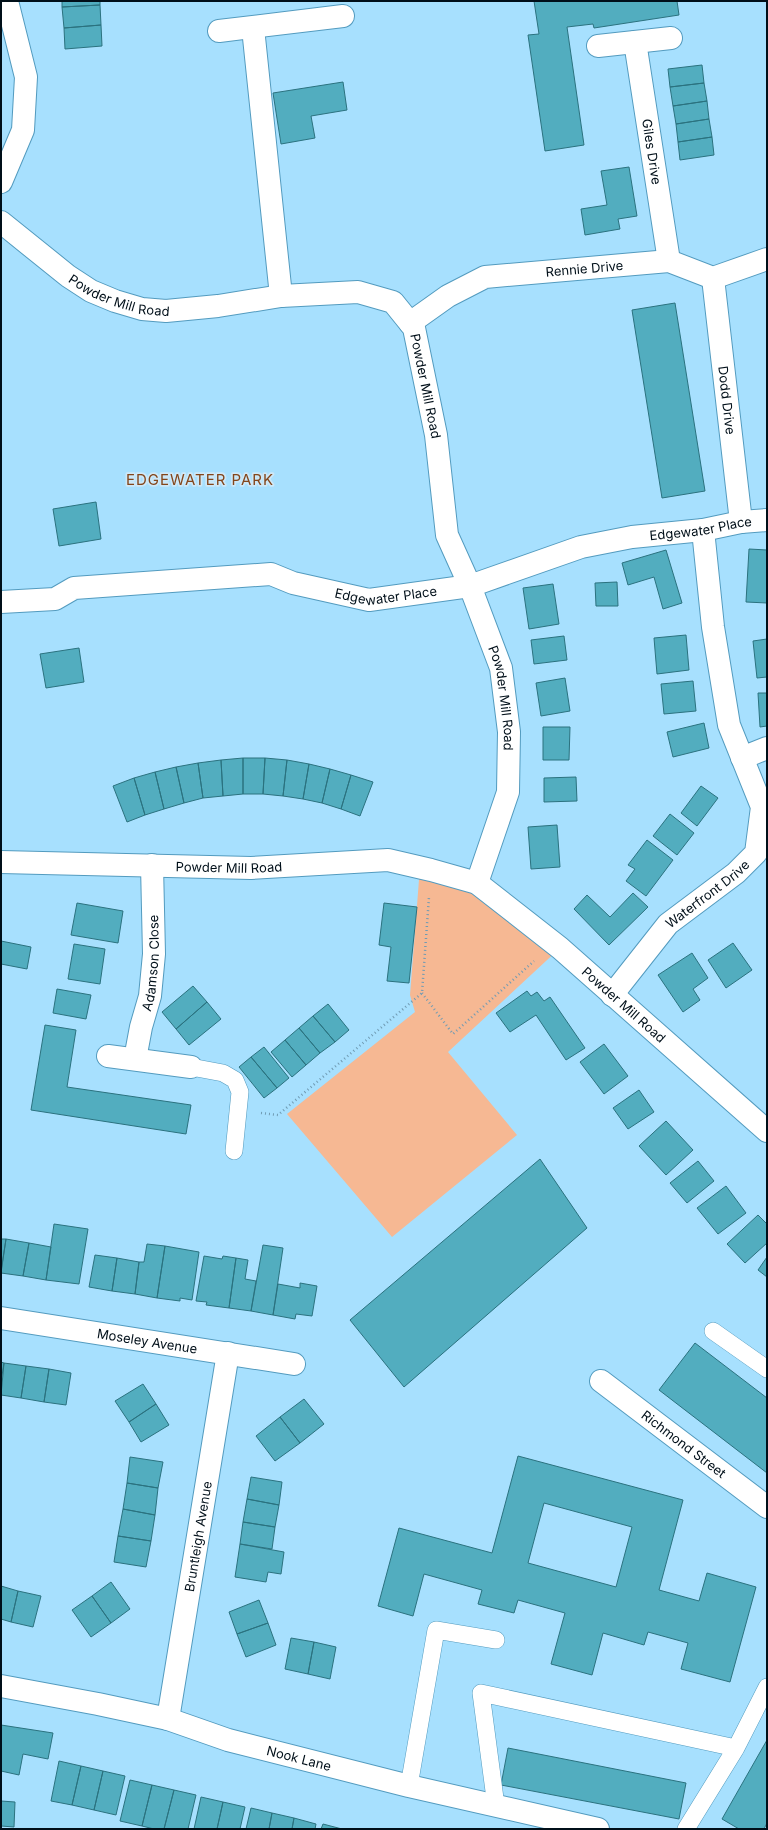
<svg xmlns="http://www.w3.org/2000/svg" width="768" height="1830" viewBox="0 0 768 1830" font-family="Inter,sans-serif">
	<rect width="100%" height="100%" fill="#a7e0fe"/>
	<path fill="#f6b893" d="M420,867l57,16 83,65 -112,104 69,83 -125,102 -105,-123 128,-102 -5,-17z"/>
	<path fill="#52adbf" stroke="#2b727f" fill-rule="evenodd" d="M62,1h38v4l-38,2z
		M534,1h143l2,14 -85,13 -1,-4 -26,3 17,118 -39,6 -17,-116 11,-1z
		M100,5l1,20 -37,3 -2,-21z
		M101,25l1,21 -37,3 -1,-21z
		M702,65l2,18 -34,4 -2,-18z
		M343,82l4,28 -36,6 4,22 -34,6 -8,-51z
		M704,83l3,18 -34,5 -3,-19z
		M707,101l2,18 -33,5 -3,-18z
		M709,119l3,18 -34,5 -2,-18z
		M712,137l2,18 -34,5 -2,-18z
		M629,167l8,49 -19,3 2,10 -35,6 -4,-26 26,-4 -6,-34z
		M675,303l30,188 -43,7 -30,-188z
		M96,502l5,37 -42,7 -6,-37z
		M749,549l18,1v53l-21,-1z
		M666,550l16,53 -19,6 -9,-32 -26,8 -6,-22z
		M617,582l1,24h-22l-1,-23z
		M553,584l6,40 -30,5 -6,-41z
		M686,635l3,35 -32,4 -3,-36z
		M564,636l3,24 -33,4 -3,-24z
		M767,639v38l-10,1 -4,-37z
		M79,648l5,34 -38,6 -6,-34z
		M565,678l5,33 -29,5 -5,-33z
		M693,681l3,30 -32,3 -3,-30z
		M758,693h9v33l-7,1z
		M704,723l5,25 -36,9 -6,-25z
		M543,727h27l-1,33h-26z
		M243,758v36l-20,2 -2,-36z
		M243,758h22l-2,36h-20z
		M265,758l22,2 -4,36 -20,-2z
		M221,760l2,36 -20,2 -5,-35z
		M287,760l22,4 -6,35 -20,-3z
		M198,763l5,35 -19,5 -8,-36z
		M309,764l21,5 -8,34 -19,-4z
		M176,767l8,36 -20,6 -9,-37z
		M330,769l21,6 -10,34 -19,-6z
		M155,772l9,37 -19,6 -11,-37z
		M351,775l22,7 -13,34 -19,-7z
		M576,777l1,24 -33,1v-24z
		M134,778l11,37 -18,7 -14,-36z
		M701,786l17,12 -21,28 -16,-13z
		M670,814l24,19 -17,22 -24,-19z
		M557,825l3,42 -29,2 -3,-42z
		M647,840l26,20 -27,36 -20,-15 9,-12 -7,-4z
		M633,893l15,14 -39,38 -35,-36 13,-14 23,22z
		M77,903l46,8 -5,32 -47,-8z
		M384,903l33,4 -8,76 -22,-2 4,-34 -12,-2z
		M1,941l30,6 -4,22 -26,-5z
		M733,943l19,27 -26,18 -18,-28z
		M74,944l31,5 -5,35 -32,-5z
		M692,953l16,25 -15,11 7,11 -17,12 -25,-37z
		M193,986l14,16 -31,27 -14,-17z
		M57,989l34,6 -5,24 -33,-6z
		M527,991l4,5 6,-4 7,9 6,-4 35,51 -19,12 -30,-45 -26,17 -14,-19z
		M207,1002l14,17 -32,26 -13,-16z
		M328,1004l21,26 -14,12 -22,-26z
		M313,1016l22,26 -15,11 -21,-25z
		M45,1025l31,5 -9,57 124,18 -5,29 -155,-24z
		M299,1028l21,25 -14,12 -21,-25z
		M285,1040l21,25 -14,12 -21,-25z
		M604,1044l24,32 -24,18 -24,-32z
		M264,1047l25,31 -12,10 -26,-31z
		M251,1057l26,31 -13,10 -25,-31z
		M639,1090l15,22 -26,17 -15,-21z
		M666,1121l27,29 -27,25 -27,-29z
		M540,1159l47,69 -183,159 -54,-67z
		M698,1161l16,20 -27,22 -17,-20z
		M726,1186l20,27 -28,21 -21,-26z
		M758,1215l9,9v19l-22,20 -18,-19z
		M54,1224l34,5 -9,55 -33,-4z
		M1,1239h5l-5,32z
		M6,1239l23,4 -6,33 -22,-3z
		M29,1243l22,4 -5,33 -23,-4z
		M147,1244l18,2 -8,52 -22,-4 4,-32h5z
		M263,1245l20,3 -10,67 -22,-4z
		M165,1246l34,6 -7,48 -12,-2v3l-23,-3z
		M95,1255l22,3 -5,33 -23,-4z
		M204,1256l18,3 1,-3 13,2 -7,50 -23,-3 1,-3 -11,-1z
		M767,1257v20l-9,-7z
		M117,1258l22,4 -4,32 -23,-3z
		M236,1258l12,2 -3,19 11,2 -5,30 -22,-3z
		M300,1283l17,3 -5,30 -16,-2 -1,5 -22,-4 5,-31 22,4z
		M695,1343l72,55v75l-108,-83z
		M1,1362l3,1 -3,19z
		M4,1363l22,3 -5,32 -20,-3z
		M26,1366l23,3 -5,33 -23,-4z
		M49,1369l22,4 -5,32 -22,-3z
		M143,1384l13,20 -27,18 -14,-21z
		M304,1399l20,25 -24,19 -20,-26z
		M156,1404l13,21 -28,17 -12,-20z
		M280,1417l20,26 -25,18 -19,-25z
		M518,1456l165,44 -24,90 40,11 8,-28 49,14 -26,95 -49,-13 7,-26 -40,-11 -4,13 -41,-12 -11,42 -41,-11 14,-51 -47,-13 -4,13 -36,-9 4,-14 -58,-16 -11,42 -35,-10 21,-78 93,25zM544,1503l88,24 -16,60 -88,-24z
		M130,1457l33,5 -5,26 -31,-5z
		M251,1477l31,5 -3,23 -32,-6z
		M127,1483l31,5 -3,27 -32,-6z
		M247,1499l32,6 -4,22 -32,-5z
		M123,1509l32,6 -4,26 -33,-5z
		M243,1522l32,5 -3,22 -32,-5z
		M118,1536l33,5 -5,26 -32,-5z
		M240,1544l44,8 -3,22 -13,-2 -2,10 -31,-5z
		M111,1582l19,27 -19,14 -19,-27z
		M1,1586l17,5 -7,31 -10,-3z
		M18,1591l23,5 -8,31 -22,-5z
		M92,1596l19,27 -20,14 -19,-27z
		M259,1600l9,23 -31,11 -8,-22z
		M268,1623l8,22 -30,12 -9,-23z
		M291,1638l23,4 -6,32 -23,-5z
		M314,1642l22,5 -6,32 -22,-5z
		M1,1725l52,8 -5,26 -25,-5 -4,21 -18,-4z
		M767,1740v83l-3,6h-25l-17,-10z
		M508,1748l178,35 -7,36 -178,-34z
		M59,1761l22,5 -9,39 -21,-4z
		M81,1766l22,5 -9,39 -22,-5z
		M103,1771l22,5 -9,39 -22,-5z
		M130,1780l22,5 -10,41 -22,-5z
		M152,1785l22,5 -10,39h-10l-12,-3z
		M174,1790l22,5 -8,34h-24z
		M201,1797l22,5 -6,27h-23z
		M1,1801l14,1 -1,25 -13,-1z
		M223,1802l22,5 -5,22h-23z
		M251,1808l21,5 -3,16h-23z
		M272,1813l22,5 -2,11h-23z
		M294,1818l22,6 -1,5h-23z
		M323,1824l19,5h-21z"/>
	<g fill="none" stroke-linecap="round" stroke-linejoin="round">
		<g stroke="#539bbf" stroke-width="18">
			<path id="service" d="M191,1067l32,6 12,7 5,12 -6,59
				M713,1331l54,38
				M409,1786l27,-156 60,10
				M496,1806l-15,-113 255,55
				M686,1829l50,-81 31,-61"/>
		</g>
		<g stroke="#539bbf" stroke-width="24">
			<g id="minor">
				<path d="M253,28l28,268"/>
				<path d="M219,31l124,-15"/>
				<path id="s1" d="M635,42l34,219"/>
				<path d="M598,46l73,-8"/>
				<path d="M1,182l22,-52 3,-53 -19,-76"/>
				<path id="s2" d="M1,222l67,54 23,15 24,10 27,8 24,2 52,-5 63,-10 77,-4 35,10 21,26 22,107 11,100 23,51 31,82 8,64 -1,60 -31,91"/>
				<path id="s3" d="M713,278l28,244"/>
				<path id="s4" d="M410,323l38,-27 37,-19 184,-16 44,17 54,-19"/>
				<path id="s5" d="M1,602l54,-3 19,-11 197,-14 22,9 76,17 101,-14 111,-39 51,-10 71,-7 38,-8 26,-2"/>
				<path d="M742,758l25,-10"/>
				<path id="s6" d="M1,862l250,6 137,-8 43,10 46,13 83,65 207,183"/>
				<path id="s7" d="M612,995l56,-71 68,-51 20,-20 6,-46 -33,-82 -16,-98 -10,-97"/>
				<path d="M108,1056l83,11"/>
				<path id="s8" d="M135,1059l6,-32 9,-31 4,-42 -2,-89"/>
				<path id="s9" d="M1,1318l293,46"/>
				<path id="s10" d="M601,1381l166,126"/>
				<path id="s11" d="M1,1686l97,18 70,15 60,21 181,46 189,43"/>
				<path id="s12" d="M168,1719l60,-366"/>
			</g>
		</g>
		<path stroke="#709bb3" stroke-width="2.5" stroke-dasharray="1 3" stroke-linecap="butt" d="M422,993l31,41 81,-73
			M261,1113l17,2 144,-122 7,-96"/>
		<use href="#service" stroke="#fff" stroke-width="17"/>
		<use href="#minor" stroke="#fff" stroke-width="22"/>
	</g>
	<g text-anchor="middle" stroke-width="3.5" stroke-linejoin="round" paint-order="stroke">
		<g font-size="13" fill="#000f19" stroke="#cde8f8">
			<text dy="5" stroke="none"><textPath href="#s1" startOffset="111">Giles Drive</textPath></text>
			<text dy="5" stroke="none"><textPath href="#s4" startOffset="188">Rennie Drive</textPath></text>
			<text dy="5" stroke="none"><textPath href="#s2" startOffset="142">Powder Mill Road</textPath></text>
			<text dy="5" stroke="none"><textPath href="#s2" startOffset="514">Powder Mill Road</textPath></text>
			<text dy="5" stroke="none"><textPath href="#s3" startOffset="123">Dodd Drive</textPath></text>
			<text dy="5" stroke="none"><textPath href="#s5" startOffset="716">Edgewater Place</textPath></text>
			<text dy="5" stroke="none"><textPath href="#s5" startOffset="392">Edgewater Place</textPath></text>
			<text dy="5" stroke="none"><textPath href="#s2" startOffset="838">Powder Mill Road</textPath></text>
			<text dy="5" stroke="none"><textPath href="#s6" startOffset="228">Powder Mill Road</textPath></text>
			<text dy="5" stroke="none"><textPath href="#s7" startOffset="140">Waterfront Drive</textPath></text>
			<text dy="5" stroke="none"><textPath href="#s8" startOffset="98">Adamson Close</textPath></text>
			<text dy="5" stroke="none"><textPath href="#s6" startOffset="670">Powder Mill Road</textPath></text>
			<text dy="5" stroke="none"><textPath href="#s9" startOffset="148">Moseley Avenue</textPath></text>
			<text dy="5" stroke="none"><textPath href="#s10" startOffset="104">Richmond Street</textPath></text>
			<text dy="5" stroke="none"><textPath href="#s12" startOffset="185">Bruntleigh Avenue</textPath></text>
			<text dy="5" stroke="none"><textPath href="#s11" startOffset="307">Nook Lane</textPath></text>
		</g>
		<g font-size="15" letter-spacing="1" fill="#83461b" stroke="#cde8f8">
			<text x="200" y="485">EDGEWATER PARK</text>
		</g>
	</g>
	<rect width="768" height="1830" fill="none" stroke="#000f19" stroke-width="4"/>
</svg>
